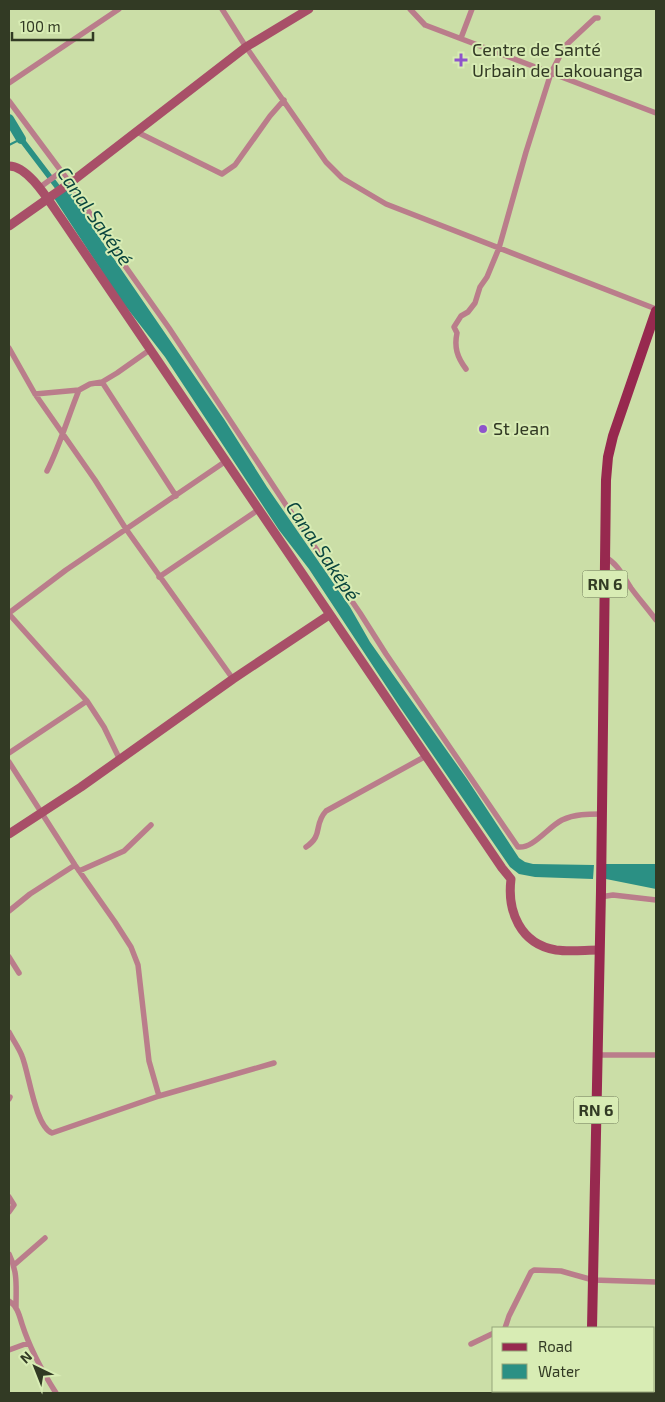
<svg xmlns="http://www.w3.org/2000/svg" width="665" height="1402" viewBox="0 0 665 1402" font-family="'Exo 2',sans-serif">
	<rect width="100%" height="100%" fill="#cbdea7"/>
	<path fill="#2b9084" d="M68,188l31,49 125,182 43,68 83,120 20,35 97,137 52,79 6,4 8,2 61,1 -1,14 -58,-2 -16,-3 -9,-7 -110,-160 -91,-138 -30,-39 -114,-173 -45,-58 -66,-101z
		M606,864h50v25l-50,-10z"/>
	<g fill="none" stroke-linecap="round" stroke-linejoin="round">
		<path stroke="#2b9084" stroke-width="2" d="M9,145l12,-6"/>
		<path stroke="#2b9084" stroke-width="5.5" d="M21,139l41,54"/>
		<path stroke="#2b9084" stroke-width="10" d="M9,119l12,20"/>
		<path stroke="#ba7d8b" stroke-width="5.5" d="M222,9l24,38 80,115 16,16 44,26 270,105
			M410,9l15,16 231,88
			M461,38l11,-29
			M9,83l110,-74
			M9,101l61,82 43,66 56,79 117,177 74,108 26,41 132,193c15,2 30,-20 44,-27 13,-6 26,-6 39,-6
			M137,132l85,42 13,-9 35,-49 14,-16
			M39,188l23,-17
			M9,348l26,46 60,86 31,49 107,150
			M466,369c-9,-12 -12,-22 -9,-36l-3,-6 7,-11 7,-4 7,-9 5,-16 7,-10 12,-29 27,-96 25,-79 14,-27 30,-28h3
			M102,382l74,114
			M35,394l44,-4 11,-6 12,-2 15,-9 34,-24
			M47,471c13,-26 21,-54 32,-81
			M605,557c13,7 18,19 26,31 8,11 17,21 25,32
			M159,577l99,-67
			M9,613l57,-43 160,-109
			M9,614l78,87 17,26 16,33
			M9,753l78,-52
			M9,762l66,103 40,57 16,25 7,18 11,96 10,35
			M306,847c18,-12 7,-22 20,-36l100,-55
			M79,871l45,-20 27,-26
			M600,897l13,-2 43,5
			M9,911l21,-17 45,-29
			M9,957l10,16
			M9,1032c4,8 10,16 13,24 7,17 13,70 30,77l107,-37 115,-33
			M596,1055h60
			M9,1099l1,-2
			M9,1197l5,8 -5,7
			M9,1254c9,18 7,33 7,53
			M14,1265l31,-27
			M9,1301c8,5 10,13 13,23 8,25 20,47 34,69
			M505,1328l4,-12 22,-44 3,-2 27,1 32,9 63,2
			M471,1344l23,-11
			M9,1350l19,-7"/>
		<path stroke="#a84f68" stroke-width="9" d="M9,166c20,0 41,37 52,52l441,650 9,11c-4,32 9,65 45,71 14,2 29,0 43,0
			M9,226l61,-43 176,-136 63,-38
			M9,834l72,-47 152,-108 96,-64"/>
		<path stroke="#97294f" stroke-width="10" d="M592,1328l9,-437 5,-411 2,-23 5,-21 43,-125
			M591,1393v-2"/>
	</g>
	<g fill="#8e54cb" stroke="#d8ecb4" stroke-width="2">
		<path d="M458.5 52.5h5v5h5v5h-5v5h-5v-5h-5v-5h5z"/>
		<circle cx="483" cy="429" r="5"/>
	</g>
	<g text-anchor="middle" stroke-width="4" stroke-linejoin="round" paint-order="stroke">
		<g fill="#d8ecb4" stroke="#646f4f" stroke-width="1">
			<rect x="582.5" y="570.5" width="45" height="27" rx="4"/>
			<rect x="573.5" y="1096.5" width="45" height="27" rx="4"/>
		</g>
		<g font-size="16" font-weight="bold" fill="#323a24">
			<text x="605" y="590">RN 6</text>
			<text x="596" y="1116">RN 6</text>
		</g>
		<g font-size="18" fill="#323a24" stroke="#d8ecb4" text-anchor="start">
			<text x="472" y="56">Centre de Santé<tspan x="472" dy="21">Urbain de Lakouanga</tspan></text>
			<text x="493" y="435">St Jean</text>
		</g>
		<g font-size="19" font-style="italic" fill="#0a453e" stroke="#d8ecb4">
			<text transform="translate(95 216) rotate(55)" y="7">Canal Saképé</text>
			<text transform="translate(323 551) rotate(56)" y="7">Canal Saképé</text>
		</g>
	</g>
	<rect width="665" height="1402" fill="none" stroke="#323a24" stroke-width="20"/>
	<rect x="492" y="1327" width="162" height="65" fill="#d8ecb4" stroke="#96a57a"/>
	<rect x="502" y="1343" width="25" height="8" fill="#97294f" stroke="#96a57a"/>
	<text x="538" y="1352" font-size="15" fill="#323a24">Road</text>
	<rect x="502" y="1364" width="25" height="15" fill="#2b9084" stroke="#96a57a"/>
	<text x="538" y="1377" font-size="15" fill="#323a24">Water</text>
	<g transform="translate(35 1367) rotate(317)" stroke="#d8ecb4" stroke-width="4" paint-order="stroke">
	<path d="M0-4L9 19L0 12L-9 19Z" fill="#323a24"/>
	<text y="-8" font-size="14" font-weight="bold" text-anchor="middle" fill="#323a24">N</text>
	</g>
	<path d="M12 32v8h81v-8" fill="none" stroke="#323a24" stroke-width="2.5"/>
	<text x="20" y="32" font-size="15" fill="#323a24" stroke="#d8ecb4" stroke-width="4" paint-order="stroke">100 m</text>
</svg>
